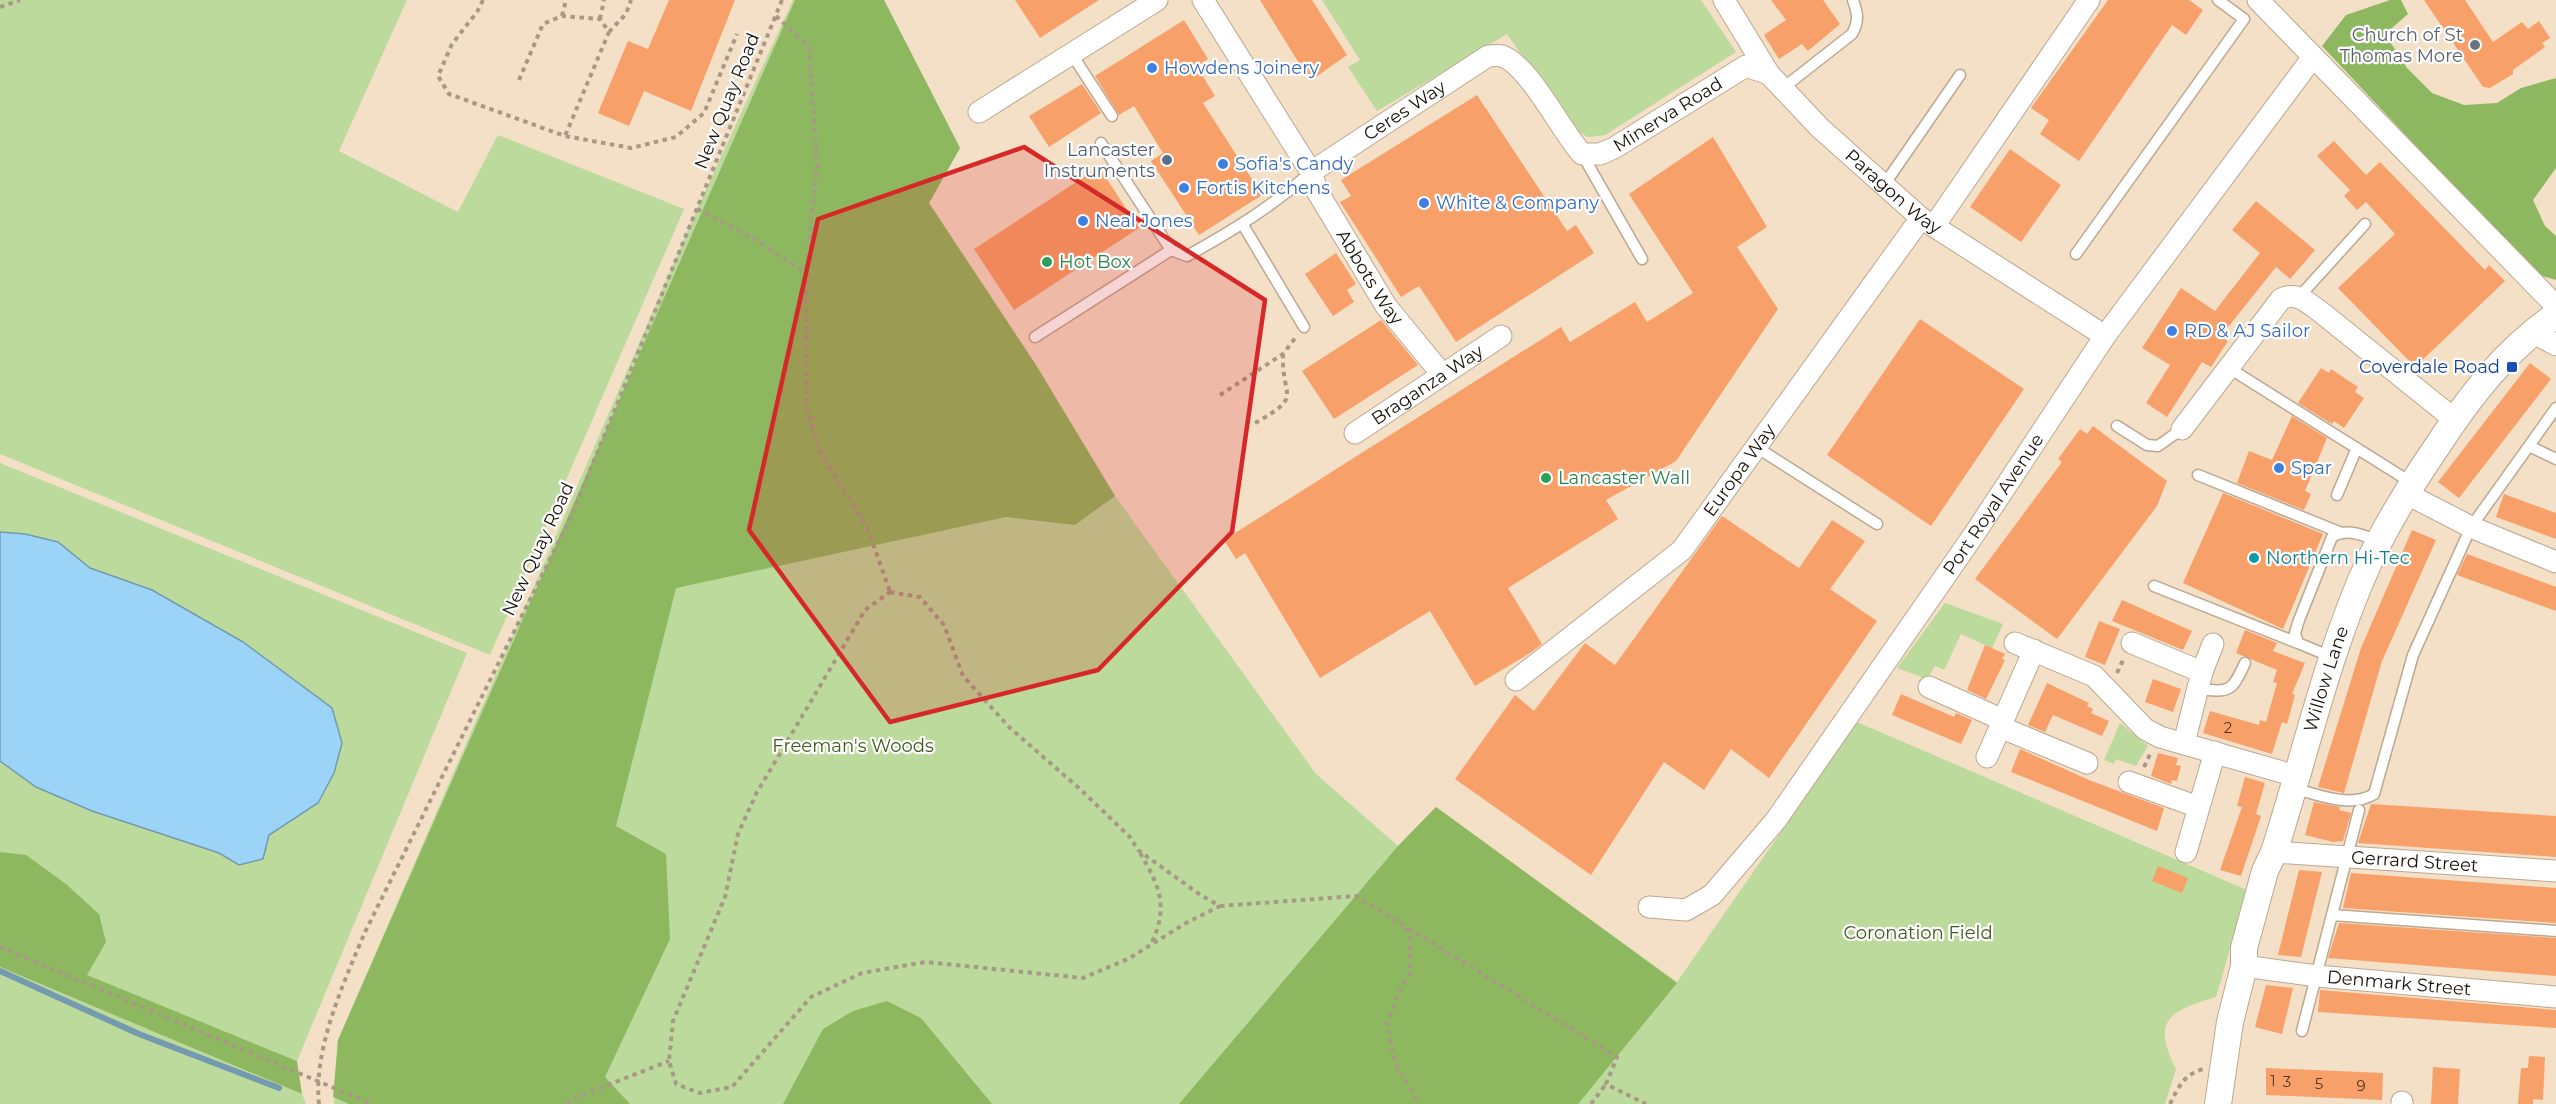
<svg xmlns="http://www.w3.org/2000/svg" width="2556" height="1104" viewBox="0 0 2556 1104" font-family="Montserrat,sans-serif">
	<rect width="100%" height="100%" fill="#f4dfc7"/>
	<path fill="#bbda9c" d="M0,0h407l-68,151 119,61 40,-77 186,74 -194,446 -490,-201z
		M793,0h91l76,148 -31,55 107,162 79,131 201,278 82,72 38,-39 241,175 180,-260 390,168 -31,107c-47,14 -65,23 -40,72l-11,35h-1831l4,-64 359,-831z
		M1322,0h379l35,52 -131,83 -17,2 -14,-8 -67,-95 -130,77 -29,-44 12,-7z
		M0,463l467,190 -170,408 -297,-121v-179l36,26 56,24 127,42 20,12 24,-6 6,-24 49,-32 -9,-112 -66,-49 -91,-52 -62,-22 -32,-26 -33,-8 -25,-2z
		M1945,603l58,21 -11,24 -31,-14 -17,36 -9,-4 -8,13 -30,-11z
		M2120,723l28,23 -12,20 -20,-7 -2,5 -10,-4z
		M0,967l302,127 4,10h-306z"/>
	<path fill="#8eb85f" d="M795,0h89l76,148 -31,55 107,162 79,131 -40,29 -69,-8 -330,71 -60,238 50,28 4,85 -65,138 25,27h-281l-16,-7 5,-57z
		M2390,0h11l7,14 -23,20 22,34 25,25 32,12 33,-2 24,-15 35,-10v90l-23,32 12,26 11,10v44l-20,-6 -214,-228 24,-31z
		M1436,807l241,176 -99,121h-399l219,-258z
		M0,852l26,3 40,29 33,30 7,28 -19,33 210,86 5,33 -302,-127z
		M887,1001l34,17 71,86h-209l40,-75 30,-18z"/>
	<path fill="#9bd4f7" stroke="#749ab0" stroke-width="1.5" d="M0,532l25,2 33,8 32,26 62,22 91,52 89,66 10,35 -8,30 -16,30 -49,32 -6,24 -24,6 -20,-12 -127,-42 -56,-24 -36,-26z"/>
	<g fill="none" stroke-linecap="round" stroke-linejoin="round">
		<path stroke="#749ab0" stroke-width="6" d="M0,971l139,63 140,54"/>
	</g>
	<path fill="#f8a069" d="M669,0h66l-44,111 -47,-20 -15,35 -31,-13 30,-72 20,8z
		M1015,0h84l-59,38z
		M1260,0h52l35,55 -37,26z
		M1771,0h52l17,24 -32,27 -6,-7 -23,15 -15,-24 22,-15z
		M2108,0h81l14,10 -17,25 -14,-10 -93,136 -39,-27 9,-14 -18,-12z
		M2424,0h41l28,42 29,-20 6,7 11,-8 11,17 -8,5 3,4 -32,23v4l-23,14 -7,-1z
		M1184,20l24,39 -11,8 18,29 -12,7 59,92 -63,40 -48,-74 12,-8 -29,-47 -15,9 -24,-39z
		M1082,84l19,29 -52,34 -20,-31z
		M1477,95l90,136 9,-6 18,28 -138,89 -37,-56 -18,11 -61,-95 11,-6 -10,-16z
		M1713,137l54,90 -30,20 41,62 -102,152 -70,39 12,19 -110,69 34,56 -12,9 -55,33 -45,-75 -110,67 -75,-125 -9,6 -12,-19 337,-213 9,15 65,-40 12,20 46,-29 -64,-99z
		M2334,141l32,34 14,-13 105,108 4,-5 16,16 -90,86 -77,-79 57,-54 -29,-32 -9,8 -13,-14 6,-6 -33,-34z
		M2010,149l51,36 -40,57 -51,-35z
		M1099,167l40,61 -125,82 -40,-61z
		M2256,201l59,49 -25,29 -14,-12 -55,69 7,5 -17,26 -9,-5 -35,55 -21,-14 24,-38 -28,-17 39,-60 34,23 45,-58 -28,-23z
		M1336,253l20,31 -9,6 7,12 -21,14 -28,-42z
		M1920,319l104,70 -93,137 -104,-71z
		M1381,320l37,45 -84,54 -32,-48z
		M2530,363l21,16 -92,119 -21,-16z
		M2321,368l8,5 2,-4 27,18 -3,5 9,6 -20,30 -10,-7 -2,3 -34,-21z
		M2292,416l35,22 -22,53 6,3 -7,16 -67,-27 12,-32 23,9z
		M2093,426l74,55 -10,25 -100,133 -82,-60 87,-117 -4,-3 22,-30 7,5z
		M2223,493l100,41 -40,95 -100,-46z
		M2504,494l52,19v26l-60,-22z
		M1722,516l77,52 33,-48 33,21 -35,48 47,32 -108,157 -38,-29 -27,41 -40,-28 -73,113 -136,-96 60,-84 19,16 51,-68 30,22z
		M2412,530l24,10 -54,121 -38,132 -26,-6 43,-139z
		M2467,554l89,33v24l-99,-36z
		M2122,600l70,31 -9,19 -71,-29z
		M2099,621l21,8 -15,36 -20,-8z
		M2245,630l32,13 -4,8 32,12 -13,31 3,1 -8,29 -5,-2 -10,32 -69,-21 7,-22 49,14 1,-5 6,2 11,-39 -4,-1 4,-12 -41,-17z
		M1985,645l20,9 -3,5 3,1 -19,39 -19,-9z
		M2153,679l28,10 -8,23 -28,-10z
		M2047,683l42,20 -2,3 6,3 -2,4 18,8 -7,15 -49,-21 -8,17 -17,-7z
		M1901,694l53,23 2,-4 16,7 -11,24 -69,-29z
		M2020,749l69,31 75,28 -7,23 -146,-59z
		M2158,753l20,5 -2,7 5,1 -4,15 -5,-1 -1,4 -20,-8z
		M2245,777l20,6 -9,31 5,2 -20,60 -21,-6 22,-63 -5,-1z
		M2314,802l26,5 -1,3 12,3 -8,28 -10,1 -28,-7z
		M2371,804l185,12v41l-198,-14z
		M2158,866l30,12 -6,15 -30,-12z
		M2299,870l23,2 -21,85 -23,-2z
		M2351,873l205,15v35l-213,-15z
		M2339,923l217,15v38l-228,-18z
		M2266,985l27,3 -11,46 -27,-7z
		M2320,990l236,20v18l-238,-16z
		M2529,1056l16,1 -2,43 -10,-1v5h-15l3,-36h7z
		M2433,1067l27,2 -2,35h-27z
		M2266,1068l117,5 -1,27 -116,-5z"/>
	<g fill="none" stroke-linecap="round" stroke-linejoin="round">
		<g stroke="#bca891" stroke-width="13">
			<path id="service" d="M1071,53l41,63
				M1783,88l69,-54c7,-13 6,-20 1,-34
				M1101,143l70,107 16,6c45,-25 86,-50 124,-84
				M1582,154l60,105
				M1884,185l76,-110
				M1243,225l61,102
				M2076,254l168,-235 -26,-19
				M2299,297l66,-73
				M1035,337l136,-87
				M2229,368l183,115
				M2117,426l30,19 11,1 24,-17
				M2529,446l27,13
				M1756,447l121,77
				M2198,475l141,57
				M2337,495l19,-45
				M2154,586l144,57
				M2334,658l-36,-15 -3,-10 4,-13 33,-83c15,-10 32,-1 47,4
				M2198,689c32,3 33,4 47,-26
				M2292,788c25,6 58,21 82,6l39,-139 58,-128 85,-119
				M2332,915l224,16
				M2302,1031l57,-221"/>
		</g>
		<g stroke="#bca891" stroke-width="23">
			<g id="minor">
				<path id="s1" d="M1203,0l108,172 6,19 69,115 55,67"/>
				<path id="s2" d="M1724,0l45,74 51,54 101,90 184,118"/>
				<path d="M2258,0l298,306"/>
				<path d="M979,112l178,-112"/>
				<path id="s3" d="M1311,172l177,-116c4,0 10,-1 14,0 27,9 59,75 80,98h18l14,-6 132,-82 23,8"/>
				<path d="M1934,226l155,-226"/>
				<path d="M2532,332l24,13"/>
				<path d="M2182,429l99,-130c16,-8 27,4 41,14l132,106"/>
				<path id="s4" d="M1355,433l146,-97"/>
				<path d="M2405,493l66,34 85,35"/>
				<path d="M2015,643l79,33 51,53 15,8 136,39"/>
				<path d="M2132,643l70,29"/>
				<path id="s5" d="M1516,680l166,-130 239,-332"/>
				<path d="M1929,687l74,33"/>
				<path d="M2000,727l87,36"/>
				<path d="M2184,743l18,-71 11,-28"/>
				<path d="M1987,757l47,-107"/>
				<path d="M2129,782l69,25"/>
				<path d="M2186,852l29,-100"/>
				<path id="s6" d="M2274,852l282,19"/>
				<path id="s7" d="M1649,907l37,3 26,-15 64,-75 197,-284 132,-200 208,-279"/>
				<path id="s8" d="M2244,966l73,10 239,21"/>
				<path d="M2402,1104v-2"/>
			</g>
		</g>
		<g stroke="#bca891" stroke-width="28">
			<g id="tertiary">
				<path id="s9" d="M2218,1104l12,-82 14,-56v-18l21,-77 9,-19c31,-96 53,-198 95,-290 19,-41 43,-79 69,-117 34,-52 67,-94 118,-130"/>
			</g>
		</g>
		<path stroke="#a89886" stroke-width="4" stroke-dasharray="4.5 4.5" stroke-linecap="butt" d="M483,0l-6,12 -25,32 -14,32 11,18 116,42 66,12 45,-11 28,-24 33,-79
			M0,7l20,-7
			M562,16l4,-16
			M776,16l33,31 8,118 -11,108
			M600,19l4,-19
			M609,32l17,-18 5,-14
			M519,80l24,-56 19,-8 38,3 9,13 -44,104
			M697,209l59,31 50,33v129l13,48 49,79 22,63
			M1220,395l63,-41 13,-17
			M1255,423c50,-28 26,-24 28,-69
			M890,592l30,5 24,28 19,51 47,52 70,61 50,48 8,13 61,44 21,12 -34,17 -58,36 -45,19 -157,-16 -64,11 -51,24 -79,90 -33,6 -23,-9 -7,-23 4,-40 52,-124 13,-63 18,-40 109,-184z
			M2117,673l7,-15
			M2144,767l7,-15
			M1140,853c20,34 29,54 11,91
			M1220,906l136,-10 261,161 -11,27 40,20
			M1406,928l4,11v34l-10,17 -13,33 8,40 24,41
			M0,947l372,157
			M319,1104c-6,-55 25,-122 46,-172l206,-415 211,-517
			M567,1104l5,-5 97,-38
			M1591,1104l15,-20
			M2170,1104c8,-16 14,-30 33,-35"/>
		<use href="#service" stroke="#fff" stroke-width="10"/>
		<use href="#minor" stroke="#fff" stroke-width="21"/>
		<use href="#tertiary" stroke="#fff" stroke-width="26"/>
	</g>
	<path fill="#d62828" fill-opacity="0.2" stroke="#d62828" stroke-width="4.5" stroke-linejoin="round" d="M1024,147l241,153 -33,232 -134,138 -208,52 -141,-192 69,-311z"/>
	<circle fill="#6b7280" stroke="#fff" stroke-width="2" cx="2475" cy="45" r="6"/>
	<g fill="#3f7fe0" stroke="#fff" stroke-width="2">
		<circle cx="1152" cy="68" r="6"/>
		<circle cx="1223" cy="164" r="6"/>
		<circle cx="1184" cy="188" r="6"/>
		<circle cx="1424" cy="203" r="6"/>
		<circle cx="1083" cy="221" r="6"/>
		<circle cx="2172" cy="331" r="6"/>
		<circle cx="2279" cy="468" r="6"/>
	</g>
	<circle fill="#5c6f8a" stroke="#fff" stroke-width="2" cx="1167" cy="160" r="6"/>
	<g fill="#2e9e5b" stroke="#fff" stroke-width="2">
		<circle cx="1047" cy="262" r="6"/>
		<circle cx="1546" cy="478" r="6"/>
	</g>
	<rect fill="#1a4fb4" stroke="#fff" stroke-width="2" x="2506" y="361" width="12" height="12" rx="3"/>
	<circle fill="#0f9aa8" stroke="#fff" stroke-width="2" cx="2254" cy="558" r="6"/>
	<g text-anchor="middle" stroke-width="4.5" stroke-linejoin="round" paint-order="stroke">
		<g font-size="15" fill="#513622">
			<text x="2228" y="733">2</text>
			<text x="2273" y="1086">1</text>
			<text x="2287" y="1087">3</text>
			<text x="2319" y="1089">5</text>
			<text x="2361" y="1091">9</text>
		</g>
		<g font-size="18" fill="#5b616d" stroke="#fff" text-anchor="end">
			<text x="2463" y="41">Church of St<tspan x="2463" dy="21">Thomas More</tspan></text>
		</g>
		<g font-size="18" fill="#366cbe" stroke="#fff" text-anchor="start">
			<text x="1164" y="74">Howdens Joinery</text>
			<text x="1235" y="170">Sofia's Candy</text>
			<text x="1196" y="194">Fortis Kitchens</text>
			<text x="1436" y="209">White &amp; Company</text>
			<text x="1095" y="227">Neal Jones</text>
			<text x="2184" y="337">RD &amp; AJ Sailor</text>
			<text x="2291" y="474">Spar</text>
		</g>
		<g font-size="18" fill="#19120a" stroke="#fff">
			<text transform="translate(727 101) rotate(-68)" y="6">New Quay Road</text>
			<text dy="6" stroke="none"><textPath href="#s3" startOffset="112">Ceres Way</textPath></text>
			<text dy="6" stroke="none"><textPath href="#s3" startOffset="450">Minerva Road</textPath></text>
			<text dy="6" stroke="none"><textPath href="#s2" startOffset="258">Paragon Way</textPath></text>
			<text dy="6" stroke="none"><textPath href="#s1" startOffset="324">Abbots Way</textPath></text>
			<text dy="6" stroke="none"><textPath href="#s4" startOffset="87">Braganza Way</textPath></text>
			<text dy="6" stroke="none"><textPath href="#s5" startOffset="309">Europa Way</textPath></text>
			<text dy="6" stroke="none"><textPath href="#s7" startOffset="549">Port Royal Avenue</textPath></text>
			<text transform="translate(538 549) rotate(-65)" y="6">New Quay Road</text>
			<text dy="6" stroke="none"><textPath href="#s9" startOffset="440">Willow Lane</textPath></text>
			<text dy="6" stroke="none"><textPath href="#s6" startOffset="141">Gerrard Street</textPath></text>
			<text dy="6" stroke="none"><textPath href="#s8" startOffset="156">Denmark Street</textPath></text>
		</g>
		<g font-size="18" fill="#4e5e75" stroke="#fff" text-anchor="end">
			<text x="1155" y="156">Lancaster<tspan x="1155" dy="21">Instruments</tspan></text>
		</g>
		<g font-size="18" fill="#27864d" stroke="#fff" text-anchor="start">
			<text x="1059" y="268">Hot Box</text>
			<text x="1558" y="484">Lancaster Wall</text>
		</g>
		<g font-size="18" fill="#164399" stroke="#fff" text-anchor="end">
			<text x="2500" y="373">Coverdale Road</text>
		</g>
		<g font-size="18" fill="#0d838f" stroke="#fff" text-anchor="start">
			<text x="2266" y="564">Northern Hi-Tec</text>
		</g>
		<g font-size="18" fill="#405b1e" stroke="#fff">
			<text x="853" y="752">Freeman's Woods</text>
			<text x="1918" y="939">Coronation Field</text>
		</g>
	</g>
</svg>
